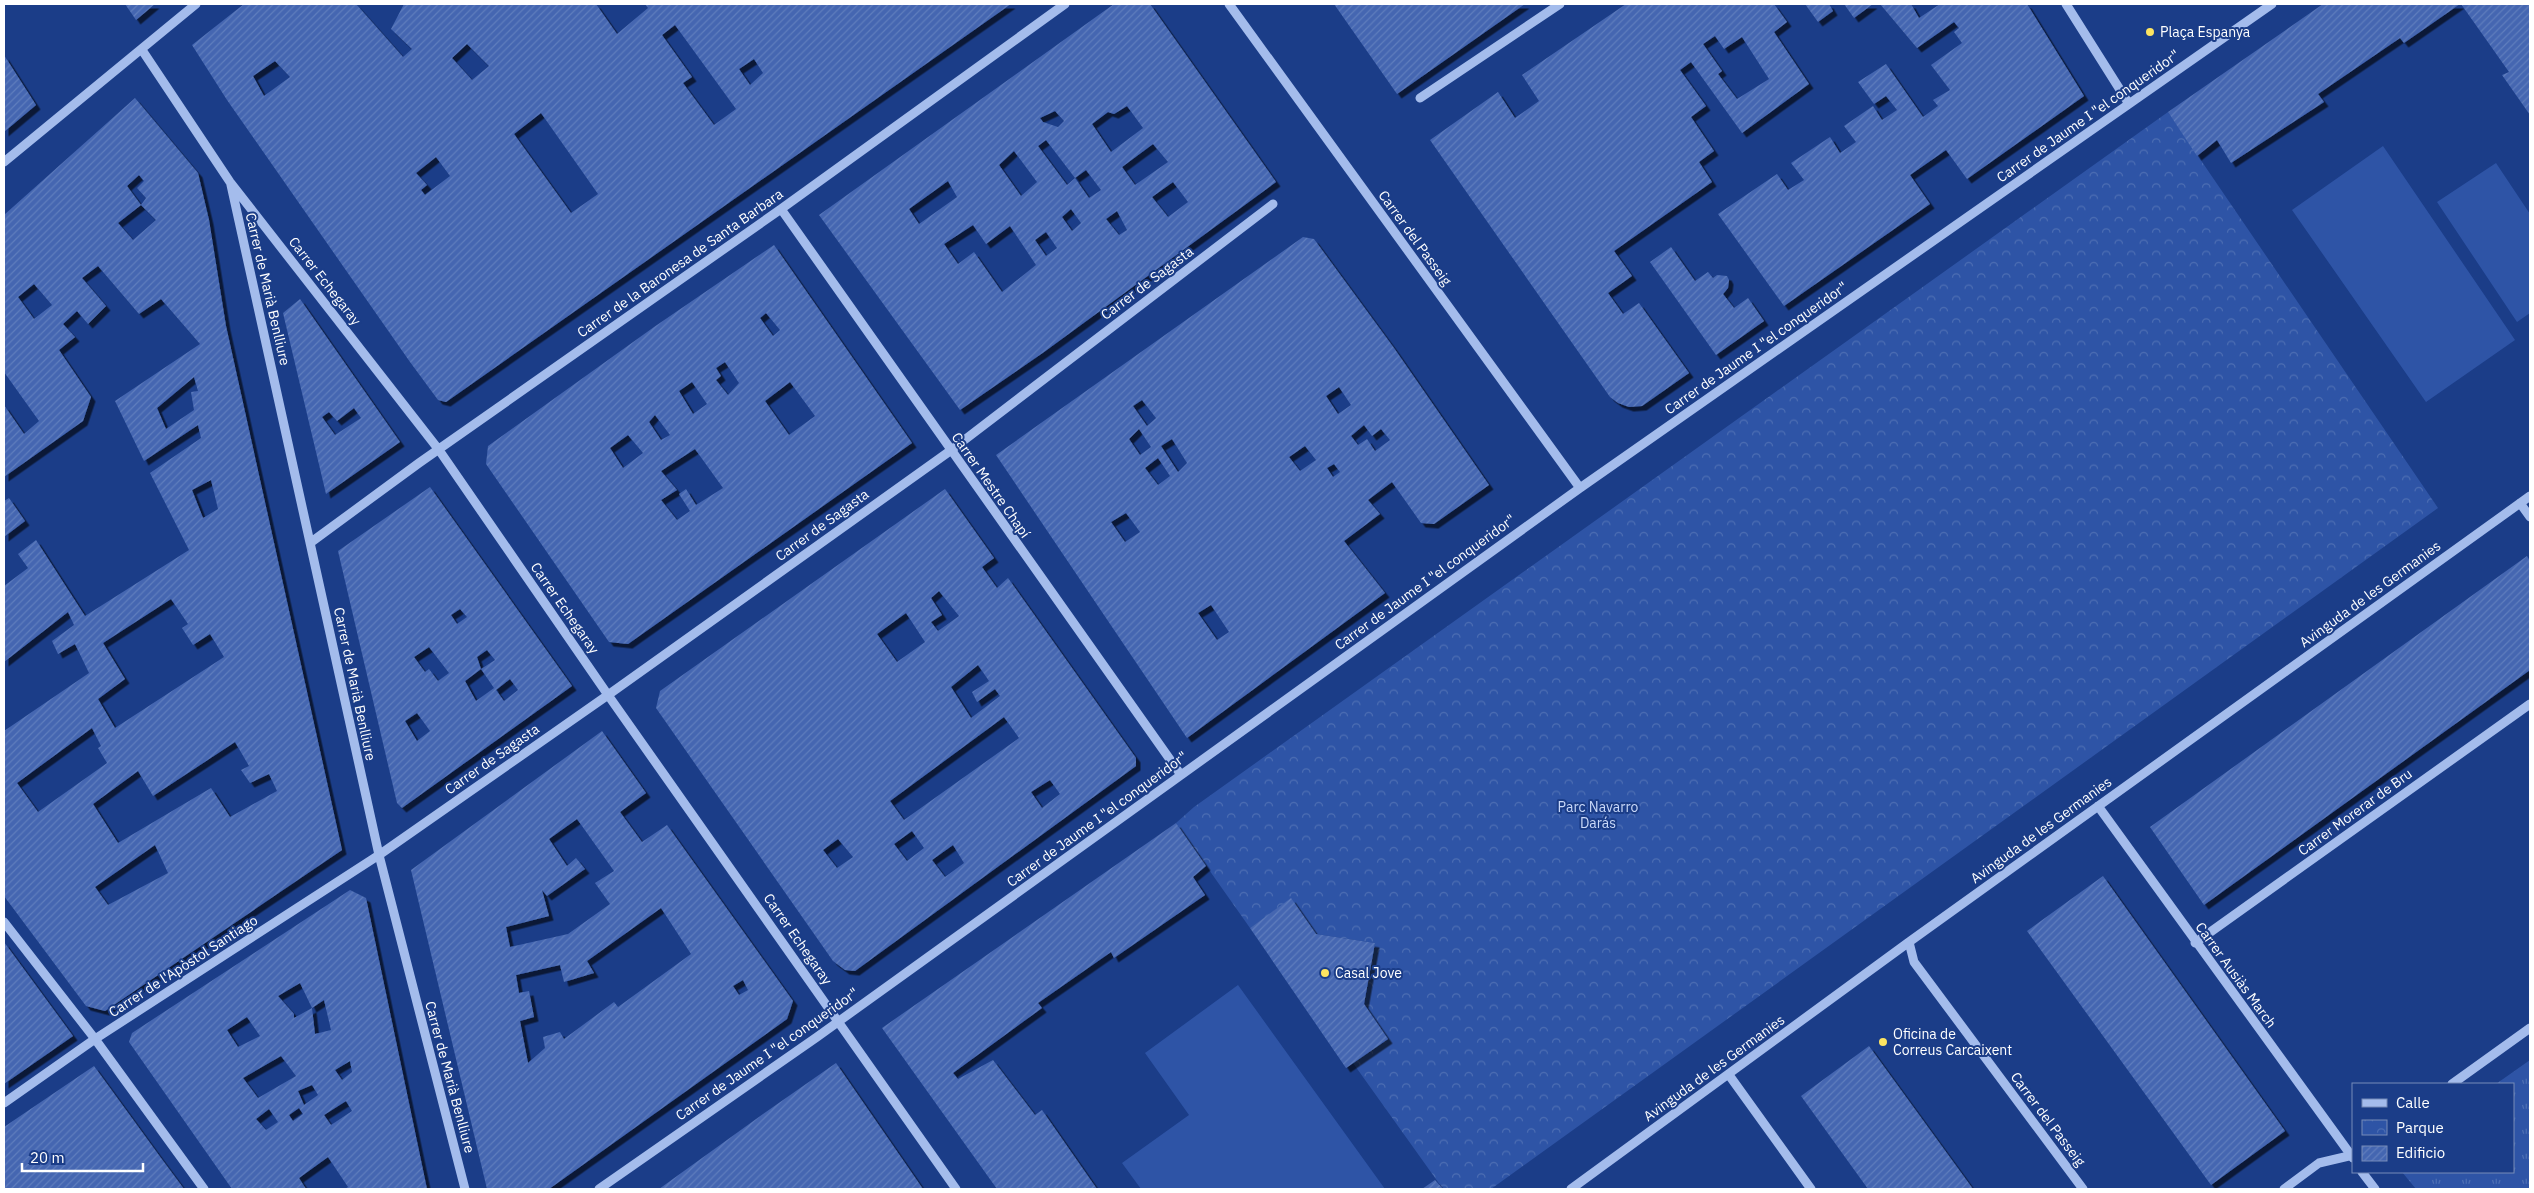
<svg xmlns="http://www.w3.org/2000/svg" width="2534" height="1193" viewBox="0 0 2534 1193" font-family="'IBM Plex Sans',sans-serif">
	<defs>
		<pattern id="grass-tufts" width="24" height="20" patternUnits="userSpaceOnUse" patternTransform="scale(1.25)"><rect width="24" height="20" fill="#2e54a6"/><path d="M3 7l-1-3M5 7V3M7 7l1-3M15 17l-1-3M17 17v-4M19 17l1-3" fill="none" stroke="#4d6eb3"/></pattern>
		<pattern id="park-crowns" width="20" height="18" patternUnits="userSpaceOnUse" patternTransform="scale(1.25)"><rect width="20" height="18" fill="#2e54a6"/><path d="M2 6a3 3 0 1 1 6 0M12 15a3 3 0 1 1 6 0" fill="none" stroke="#4d6eb3"/></pattern>
		<pattern id="building-hatch" width="6" height="6" patternUnits="userSpaceOnUse" patternTransform="scale(1.25)"><rect width="6" height="6" fill="#4466b1"/><path d="M-1 1l2-2M0 6l6-6M5 7l2-2" fill="none" stroke="#607dbd"/></pattern>
		<filter id="shadow"><feDropShadow dx="4.5" dy="4.5" stdDeviation="0" flood-color="#0009"/></filter>
	</defs>
	<rect width="100%" height="100%" fill="#1b3d88"/>
	<path fill="url(#grass-tufts)" d="M2530,1060v129h-114l-14,-17h111v-88h-17z"/>
	<path fill="url(#park-crowns)" d="M2168,112l270,396 -947,681h-48l-90,-126 35,-24 -24,-35 11,-61 -59,-9 -25,-35 -41,29 -74,-105 18,-16z"/>
	<path fill="#2e54a6" d="M2383,146l132,194 -89,62 -134,-192z
		M2496,163l34,51v99l-13,9 -80,-120z
		M1238,985l147,204h-244l-19,-26 67,-48 -44,-62z"/>
	<path fill="url(#building-hatch)" fill-rule="evenodd" filter="url(#shadow)" d="M125,4h30l-19,16z
		M244,4h112l47,53 9,-8 -21,-20 13,-25h192l21,30 31,-26 -3,-4h366l-565,398 -8,-2 -28,-38 -183,-262 -35,-55zM675,25l61,84 -22,16 -31,-42 9,-6 -30,-42zM467,44l22,22 -17,14 -20,-22zM754,59l9,14 -13,12 -11,-16zM275,61l15,16 -26,19 -11,-20zM541,113l57,81 -27,19 -57,-79zM436,157l14,19 -25,19 -4,-5 6,-5 -11,-12z
		M1114,4h36l126,178 -232,170 -84,58 -141,-195zM1127,106l16,22 -32,24 -19,-28 16,-12 6,2zM1055,111l9,10 -6,6 -15,-5 -3,-4zM1046,140l29,38 11,-8 15,20 -12,8 -14,-20 -8,7 -29,-39zM1153,144l15,18 -33,23 -13,-18zM1014,151l23,31 -16,14 -22,-31zM948,181l9,16 -38,27 -10,-15zM1173,182l15,20 -20,15 -16,-20zM1071,209l10,14 -9,8 -10,-14zM1117,211l10,19 -8,5 -13,-16zM973,225l13,19 24,-18 26,39 -34,27 -28,-40 -16,12 -14,-20zM1046,232l11,16 -11,8 -11,-16z
		M1334,4h191l-128,90z
		M1626,4h148l13,18 -13,10 35,52 -67,49 -51,-71 -11,8 26,36 -15,11 23,34 -15,11 13,20 -98,69 18,25 -24,17 15,21 16,-11 50,70 -47,33 -13,1 -11,-4 -8,-6 -180,-257 68,-48 17,26 24,-17 -17,-26zM1715,36l9,13 18,-12 27,42 -32,20 -19,-25 4,-3 -19,-27z
		M1805,4h24l4,7 -15,11z
		M1844,4h29l-19,14z
		M1880,4h31l8,14 21,-14h87l57,92 -117,83 -21,-29 -36,25 20,29 -146,102 -66,-92 59,-40 11,16 16,-10 -13,-17 39,-26 10,16 16,-11 -12,-16 29,-20 9,14 15,-10 -11,-14 -12,8 -16,-22 28,-18 37,53 15,-11 -5,-6 17,-10 -19,-25 31,-22 -8,-11 5,-4 -5,-6 -37,26z
		M2323,4h137l-56,39 -4,-5 -82,56 6,8 -93,61 -14,-23 -20,16 -29,-44z
		M2461,4h69v111l-28,-40 7,-3z
		M4,55l32,50 -32,27z
		M135,98l63,75 11,47 17,106 116,524 -237,161 -19,-5 -82,-110v-165l85,-58 -14,-29 -17,10 -6,-13 22,-16 -6,-13 -64,50v-76l24,-18 -10,-14 18,-14 49,76 104,-66 -39,-77 51,-35 -3,-13 -54,36 -29,-60 85,-57 -39,-45 -22,15 -41,-48 -16,12 24,28 -18,18 -11,-13 -14,13 12,13 -16,13 32,47 -8,24 -79,56v-72l20,29 15,-13 -35,-49v-157zM139,175l5,6 -7,7 9,10 -5,7 15,15 -23,20 -15,-17 23,-18 -14,-19zM34,284l18,21 -18,14 -16,-22zM194,377l4,14 -7,1 3,18 -28,19 -9,-21zM211,480l7,29 -15,9 -11,-28zM171,599l17,25 -6,4 11,17 17,-11 14,23 -109,71 -17,-29 27,-20 -22,-36zM92,728l9,18 -3,2 9,15 -69,49 -21,-29zM235,742l14,24 -8,4 9,13 19,-9 8,17 -47,26 -19,-29 -93,55 -25,-39 45,-33 15,25zM155,845l13,28 -60,32 -13,-18z
		M1303,237l11,2 80,109 95,137 -55,39 -13,-1 -29,-41 -24,18 12,14 -36,27 41,52 -198,145 -191,-283zM1339,387l12,18 -13,9 -12,-18zM1142,400l14,18 -9,8 -14,-20zM1364,425l8,11 9,-7 9,11 -15,11 -8,-12 -9,6 -7,-9zM1139,429l12,18 -11,8 -11,-16zM1172,439l15,24 -9,9 -17,-26zM1305,446l11,14 -16,11 -11,-14zM1158,458l12,18 -12,9 -13,-17zM1334,464l6,8 -7,5 -6,-9zM1126,513l14,19 -15,10 -14,-20zM1211,605l18,27 -12,8 -19,-27z
		M774,245l138,198 -284,201 -19,-2 -123,-178 2,-18 166,-119zM766,313l14,17 -7,6 -13,-18zM725,362l14,21 -11,12 -12,-15 5,-4 -5,-8zM692,382l15,22 -14,10 -14,-23zM790,382l25,34 -26,19 -24,-34zM655,415l15,20 -9,5 -12,-18zM628,435l15,18 -20,15 -13,-20zM695,449l28,39 -27,17 -10,-16 -7,5 11,17 -13,9 -16,-20 16,-10 -16,-19z
		M1671,247l24,34 13,-9 5,6 4,-3 10,1 2,4 -1,8 -5,6 11,14 14,-10 16,23 -48,34 -66,-93z
		M300,299l100,143 -74,52 -43,-181zM354,408l7,10 -26,17 -13,-18 7,-5 8,9z
		M430,487l142,199 -170,122 -5,-5 -59,-252zM460,609l7,8 -10,7 -6,-9zM429,647l20,26 -11,8 -9,-12 -4,3 -11,-15zM487,650l8,10 -14,9 13,19 -18,13 -11,-20 16,-12 -4,-12zM510,679l8,11 -14,11 -8,-11zM417,713l13,18 -13,10 -12,-20z
		M945,489l49,69 -12,9 15,21 11,-10 128,180v8l-281,205 -10,-1 -12,-9 -177,-253 4,-17zM939,591l20,25 -21,15 -7,-9 11,-7 -11,-17zM906,613l19,29 -28,20 -20,-28zM978,665l11,16 -17,11 5,10 18,-13 5,7 -29,22 -20,-31zM1004,717l15,21 -115,82 -14,-19zM1050,780l10,14 -18,14 -11,-16zM912,831l12,17 -17,13 -13,-17zM838,839l15,18 -16,11 -14,-18zM953,845l11,18 -19,14 -13,-17z
		M9,498l16,23 -21,16v-36z
		M2527,556l3,5v109l-326,235 -54,-78z
		M602,731l44,62 -26,19 22,30 25,-17 126,176 -6,18 -238,170h-62l-76,-319zM577,819l37,52 -19,12 15,21 -42,30 -58,13 -4,-20 43,-11 -7,-26 5,6 38,-27 -9,-11 -9,8 -18,-27zM661,908l30,46 -73,53 -4,-5 -50,37 -4,-7 -17,5 2,11 -17,15 -8,-42 14,-4 -5,-26 -10,2 -3,-18 44,-10 4,17 30,-9 -7,-12zM743,980l5,10 -9,5 -6,-9z
		M1176,823l30,43 -13,11 12,18 -91,63 -3,-6 -73,51 4,5 -89,65 5,6 35,-19 42,55 7,-5 55,79h-100l-115,-161z
		M2103,876l182,255 -74,54 -184,-254z
		M350,890l16,8 61,291h-82l3,-2 -20,-30 -29,21 7,11h-74l-103,-147 3,-9zM300,983l12,25 12,-8 7,30 -16,4 -3,-26 -18,10v-4l-16,-18zM247,1017l13,19 -22,11 -11,-17zM281,1056l15,20 -38,22 -15,-20zM350,1061l2,11 -10,8 -7,-10zM312,1085l6,10 -14,10 -6,-14zM346,1101l6,10 -21,14 -7,-10zM299,1108l4,6 -10,7 -4,-6zM269,1109l9,13 -12,8 -10,-11z
		M1291,898l25,36 59,9 -11,61 24,35 -42,29 -96,-140z
		M4,942l69,94 -69,48z
		M1869,1046l104,143h-105l-67,-93z
		M836,1063l87,126h-264l104,-75z
		M94,1066l67,92 23,31h-180v-62z
		M1435,1180l8,9h-21z"/>
	<g fill="none" stroke-linecap="round" stroke-linejoin="round">
		<path stroke="#a4bcec" stroke-width="9" d="M1229,4l351,484
			M2066,4l63,100
			M142,50l88,132 209,268 169,245 348,494
			M1420,98l140,-94
			M4,162l192,-158
			M231,185l148,670 86,334
			M781,209l400,566
			M2520,503l10,14
			M310,543l109,-80 362,-254 284,-205
			M2098,806l255,352
			M4,922l91,117 109,150
			M1909,942l5,20 169,227
			M2195,943l335,-239
			M1729,1075l82,114
			M2452,1084l78,-56
			M4,1103l91,-64 284,-184 229,-160 342,-244 323,-247
			M2362,1172l13,17
			M599,1189l218,-152 763,-549 692,-484
			M1571,1189l338,-247 621,-446
			M2284,1189l35,-26 34,-8"/>
	</g>
	<g fill="#fde461" stroke="#1b3d88" stroke-width="2">
		<circle cx="2150" cy="32" r="5"/>
		<circle cx="1325" cy="973" r="5"/>
		<circle cx="1883" cy="1042" r="5"/>
	</g>
	<g text-anchor="middle" stroke-width="4" stroke-linejoin="round" paint-order="stroke">
		<g font-size="14" fill="#fff" stroke="#1b3d88" text-anchor="start">
			<text x="2160" y="37">Plaça Espanya</text>
			<text x="1335" y="978">Casal Jove</text>
			<text x="1893" y="1039">Oficina de<tspan x="1893" dy="16">Correus Carcaixent</tspan></text>
		</g>
		<g font-size="14" fill="#fff" stroke="#1b3d88">
			<text transform="translate(2088 116) rotate(-35)" y="5">Carrer de Jaume I "el conqueridor"</text>
			<text transform="translate(1415 238) rotate(54)" y="5">Carrer del Passeig</text>
			<text transform="translate(680 263) rotate(-35)" y="5">Carrer de la Baronesa de Santa Barbara</text>
			<text transform="translate(325 281) rotate(52)" y="5">Carrer Echegaray</text>
			<text transform="translate(1147 283) rotate(-37)" y="5">Carrer de Sagasta</text>
			<text transform="translate(268 289) rotate(77)" y="5">Carrer de Marià Benlliure</text>
			<text transform="translate(1756 348) rotate(-35)" y="5">Carrer de Jaume I "el conqueridor"</text>
			<text transform="translate(991 485) rotate(55)" y="5">Carrer Mestre Chapí</text>
			<text transform="translate(822 525) rotate(-36)" y="5">Carrer de Sagasta</text>
			<text transform="translate(1425 582) rotate(-36)" y="5">Carrer de Jaume I "el conqueridor"</text>
			<text transform="translate(2370 594) rotate(-36)" y="5">Avinguda de les Germanies</text>
			<text transform="translate(565 608) rotate(55)" y="5">Carrer Echegaray</text>
			<text transform="translate(355 684) rotate(78)" y="5">Carrer de Marià Benlliure</text>
			<text transform="translate(492 759) rotate(-35)" y="5">Carrer de Sagasta</text>
			<text transform="translate(2355 812) rotate(-36)" y="5">Carrer Morerar de Bru</text>
			<text transform="translate(1097 819) rotate(-36)" y="5">Carrer de Jaume I "el conqueridor"</text>
			<text transform="translate(2041 830) rotate(-36)" y="5">Avinguda de les Germanies</text>
			<text transform="translate(798 939) rotate(55)" y="5">Carrer Echegaray</text>
			<text transform="translate(183 966) rotate(-33)" y="5">Carrer de l'Apòstol Santiago</text>
			<text transform="translate(2236 975) rotate(54)" y="5">Carrer Ausiàs March</text>
			<text transform="translate(767 1054) rotate(-35)" y="5">Carrer de Jaume I "el conqueridor"</text>
			<text transform="translate(1714 1068) rotate(-36)" y="5">Avinguda de les Germanies</text>
			<text transform="translate(450 1077) rotate(75)" y="5">Carrer de Marià Benlliure</text>
			<text transform="translate(2048 1119) rotate(53)" y="5">Carrer del Passeig</text>
		</g>
		<g font-size="14" fill="#cad9f9" stroke="#1b3d88">
			<text x="1598" y="812">Parc Navarro<tspan x="1598" dy="16">Darás</tspan></text>
		</g>
	</g>
	<rect width="2534" height="1193" fill="none" stroke="#ffffff" stroke-width="10"/>
	<rect x="2352" y="1083" width="162" height="90" fill="#1b3d88" stroke="#768bb8"/>
	<rect x="2362" y="1099" width="25" height="8" fill="#a4bcec" stroke="#768bb8"/>
	<text x="2396" y="1108" font-size="15" fill="#ffffff">Calle</text>
	<rect x="2362" y="1120" width="25" height="15" fill="url(#park-crowns)" stroke="#768bb8"/>
	<text x="2396" y="1133" font-size="15" fill="#ffffff">Parque</text>
	<rect x="2362" y="1146" width="25" height="15" fill="url(#building-hatch)" stroke="#768bb8"/>
	<text x="2396" y="1158" font-size="15" fill="#ffffff">Edificio</text>
	<path d="M22 1163v8h121v-8" fill="none" stroke="#ffffff" stroke-width="2.5"/>
	<text x="30" y="1163" font-size="15" fill="#ffffff" stroke="#1b3d88" stroke-width="4" paint-order="stroke">20 m</text>
</svg>
